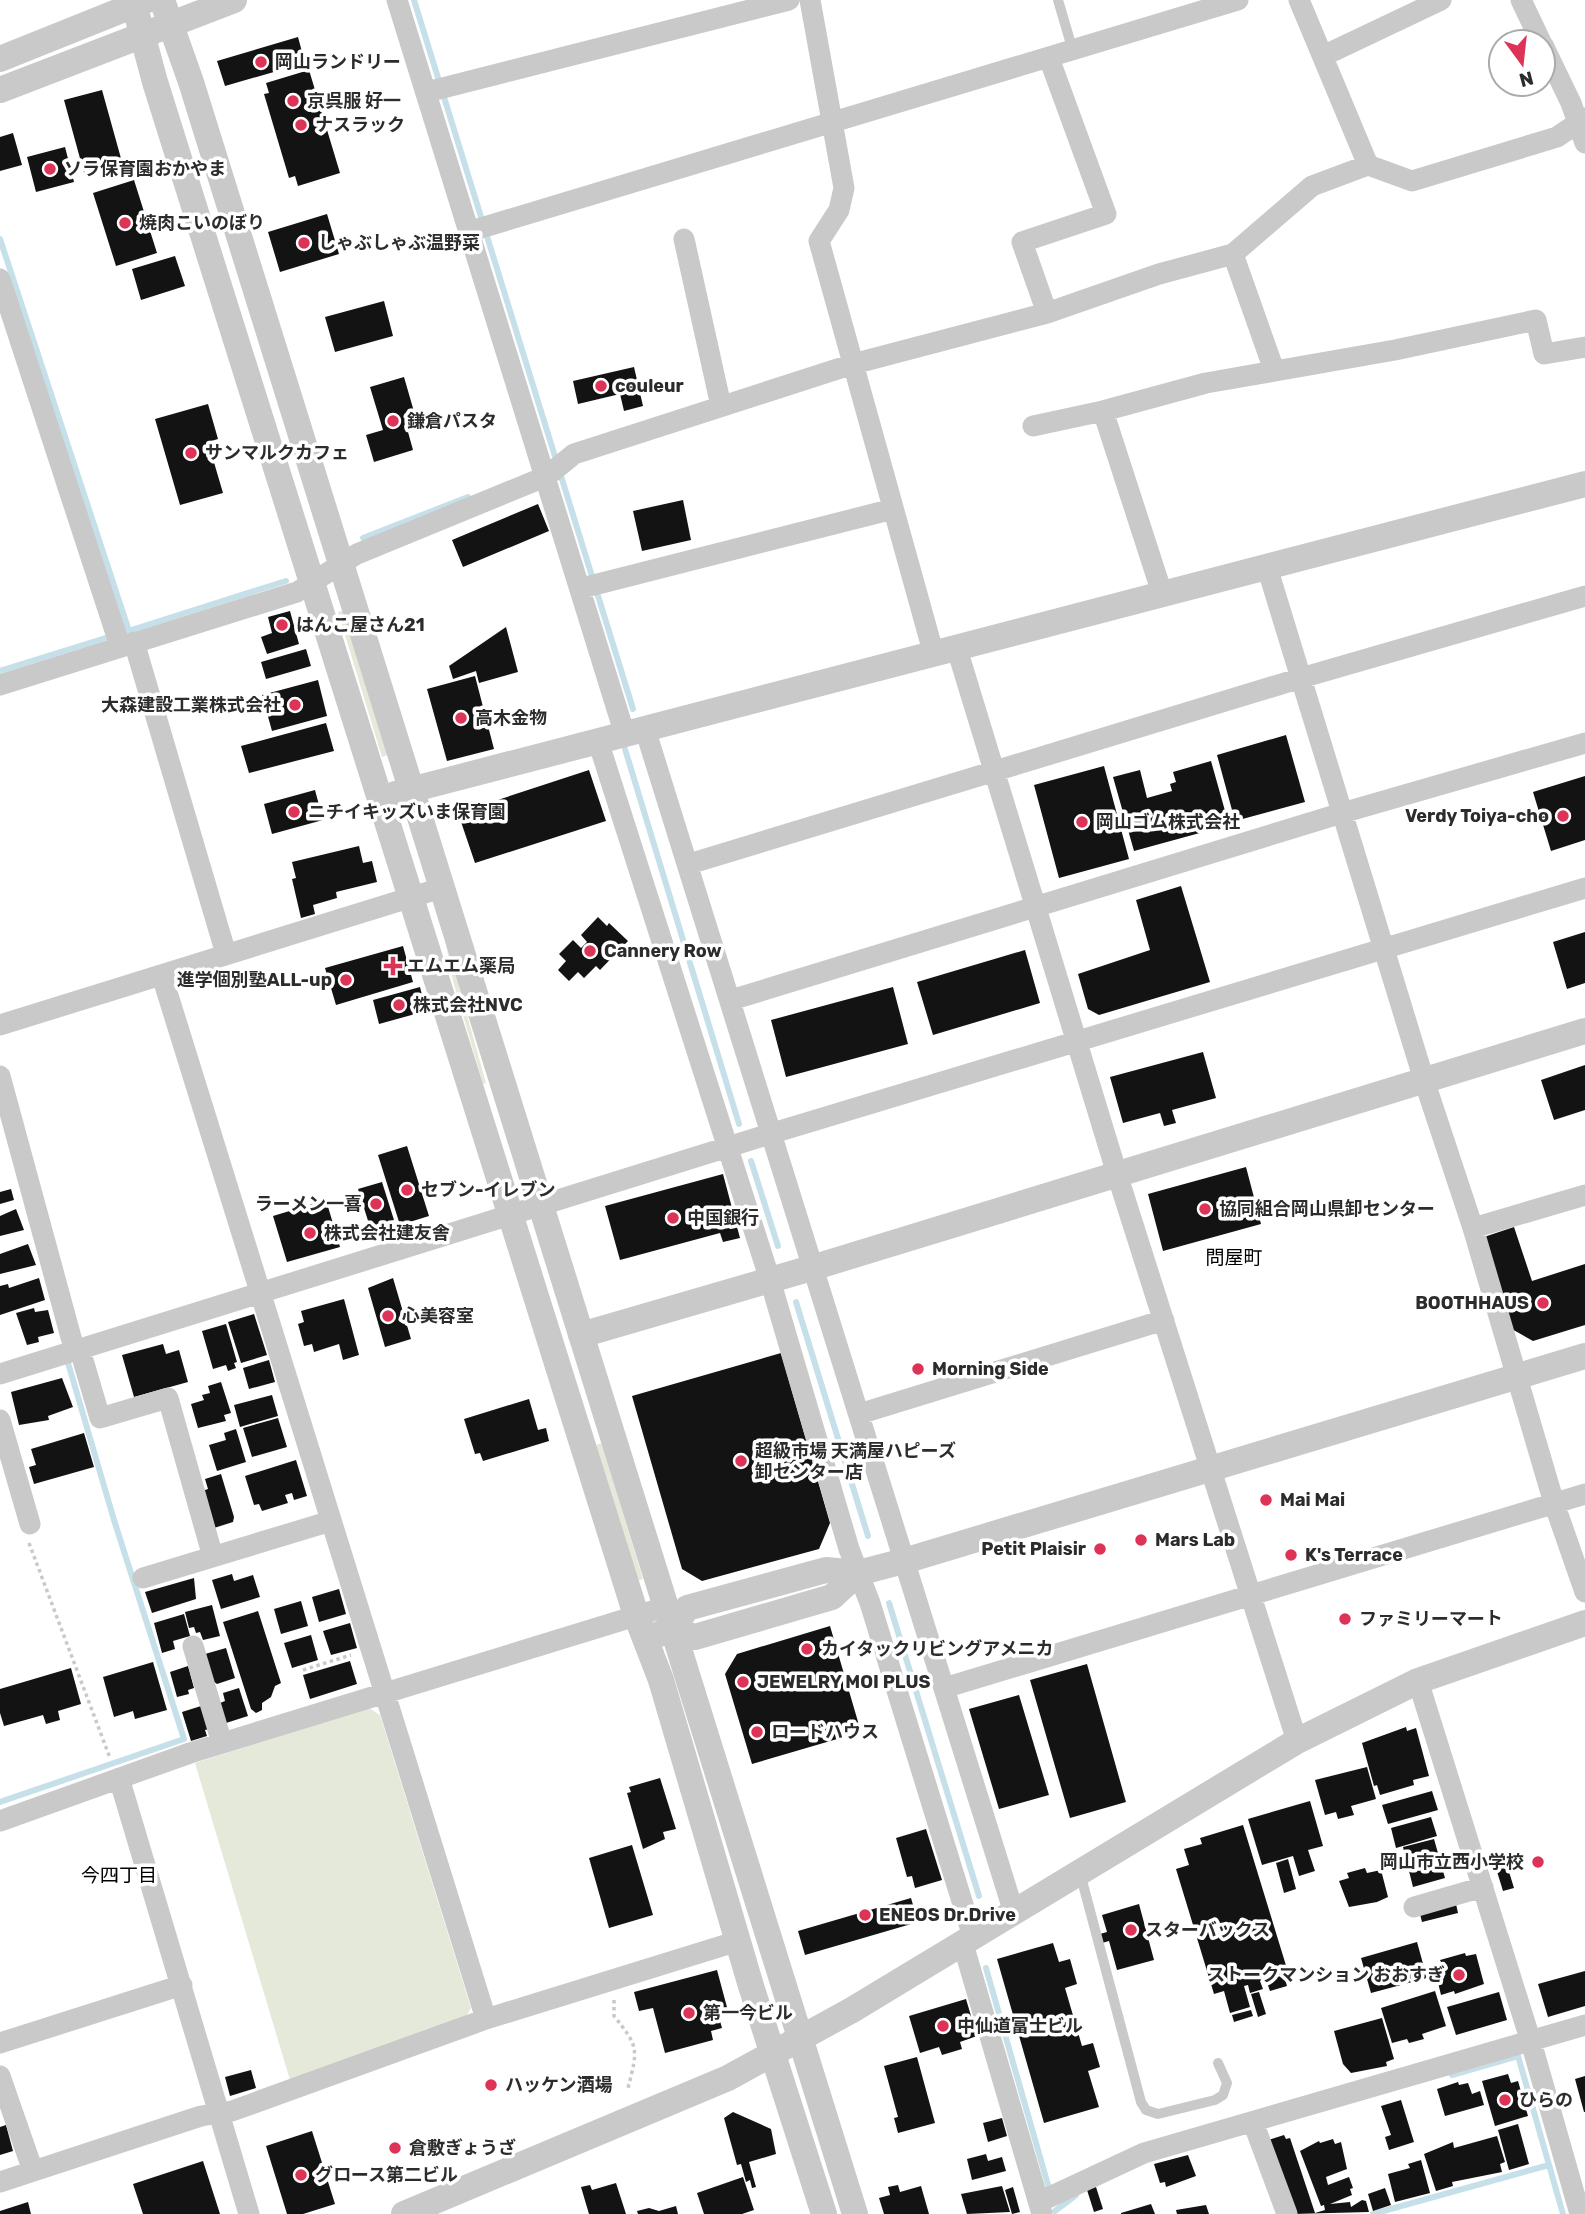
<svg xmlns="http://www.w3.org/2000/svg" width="1585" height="2214" viewBox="0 0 1585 2214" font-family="Rubik,'Noto Sans JP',sans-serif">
	<rect width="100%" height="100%" fill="#fff"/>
	<path fill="#e4e9d9" d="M344,610l44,145 -6,2 -44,-145z
		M443,929l43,154 -3,1 -30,-103z
		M602,1443l41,136 -7,2 -40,-136z
		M369,1708l11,7 91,293 -7,12 -174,60 -95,-317z"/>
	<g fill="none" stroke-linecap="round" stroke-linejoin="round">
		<path stroke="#c6e0e9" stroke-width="6" d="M414,0l219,709
			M0,239l129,392
			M363,538l105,-41
			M125,632l161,-51
			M0,671l112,-35
			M625,749l114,375
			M751,1161l27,85
			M796,1302l72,234
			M889,1603l90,293
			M0,1802l184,-63 -70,-219 -48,-164
			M986,1968l64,224
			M1452,2075l66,-19 45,158
			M1055,2211l21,-16
			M1373,2214l176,-49"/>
	</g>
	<path fill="#131313" d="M298,37l7,26 -80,23 -8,-25z
		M309,70l31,103 -42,13 -3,-10 -6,2 -25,-84 5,-1 -3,-10z
		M102,90l20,72 -38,11 -20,-73z
		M13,133l9,32 -22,6v-34z
		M65,147l9,35 -38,10 -9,-35z
		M134,180l23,73 -41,13 -23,-73z
		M327,214l12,40 -59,18 -12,-40z
		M175,256l10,30 -44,14 -9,-31z
		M384,301l9,35 -58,16 -10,-35z
		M634,367l9,39 -19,5 -4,-17 -42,10 -5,-23z
		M404,377l15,52 -11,3 5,18 -39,12 -8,-27 17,-5 -13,-43z
		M208,404l10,35 -10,3 15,51 -43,12 -25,-86z
		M683,500l8,40 -49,11 -9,-40z
		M538,504l11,27 -86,36 -11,-27z
		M290,611l9,33 -32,10 -6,-17 11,-4 -4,-16z
		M506,627l12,45 -39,11 -3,-12 -23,8 -4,-13z
		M306,649l5,17 -45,13 -5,-17z
		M475,676l19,73 -47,12 -20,-72z
		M318,680l9,36 -55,15 -10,-36z
		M326,723l8,28 -85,22 -8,-27z
		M1286,735l19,67 -70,19 -18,-66z
		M1211,761l18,64 -95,26 -21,-74 27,-7 7,28 25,-7 -2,-7 6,-2 -3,-10z
		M1104,766l25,93 -70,19 -25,-93z
		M589,770l17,51 -131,42 -17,-50z
		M1585,776v64l-34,11 -18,-59z
		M315,790l8,30 -51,14 -8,-30z
		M359,846l4,17 9,-2 5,21 -41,10 1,6 -24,7 2,9 -14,4 -9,-39 4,-1 -4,-16z
		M1181,886l29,96 -111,33 -11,-6 -10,-35 72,-24 -14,-50z
		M598,917l9,9 2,-3 19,18 -28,29 -4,-4 -12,12 -6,-6 -9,9 -11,-11 8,-9 -7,-7 14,-14 8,8 6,-6 -6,-7z
		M1585,932v51l-18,6 -14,-47z
		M403,946l10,36 -77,23 -11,-37z
		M1025,950l15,53 -107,32 -16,-53z
		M420,987l6,24 -47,13 -6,-24z
		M893,987l15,57 -122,33 -15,-57z
		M1203,1052l13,46 -44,12 4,13 -12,3 -4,-13 -37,10 -13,-46z
		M1585,1065v45l-31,10 -13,-40z
		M407,1146l22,70 -29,9 -22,-70z
		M1246,1167l15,57 -98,27 -15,-57z
		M723,1174l17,64 -17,4 -3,-9 -100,27 -15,-54z
		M382,1182l12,38 -24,7 -12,-38z
		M11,1189l3,11 -14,4v-12z
		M326,1200l14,47 -53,15 -14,-46z
		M16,1209l8,21 -24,6v-20z
		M1514,1227l18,54 53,-17v61l-52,16 -23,-13 -29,-90z
		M28,1244l8,21 -36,9v-20z
		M39,1278l6,22 -45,15v-29l8,-2 1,4z
		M393,1278l18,61 -26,8 -17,-59z
		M344,1299l15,56 -16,5 -4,-16 -25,8 -2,-8 -8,2 -6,-22 6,-2 -3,-11z
		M34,1308l1,4 13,-2 6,23 -16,4 1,5 -12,3 -11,-32z
		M254,1314l13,41 -26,8 -13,-41z
		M226,1324l11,38 -3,1 2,5 -8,3 -2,-6 -13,4 -11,-38z
		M163,1344l3,10 13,-4 9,32 -54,15 -12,-42z
		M781,1353l49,170 -11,26 -117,32 -20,-12 -50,-173z
		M269,1360l6,22 -26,7 -6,-21z
		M62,1378l11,29 -25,9 1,4 -30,5 -8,-33z
		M221,1382l10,31 -7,2 2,6 -28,7 -7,-24 13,-4 -2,-5 8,-2 -2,-7z
		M272,1395l6,21 -38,11 -6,-22z
		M529,1399l9,31 8,-2 3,13 -66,20 -3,-8 -5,1 -11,-35z
		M278,1418l9,29 -35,10 -9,-29z
		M236,1429l10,33 -29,9 -8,-26 17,-5 -2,-7z
		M84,1433l10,34 -60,17 -5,-17 7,-2 -5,-16z
		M296,1460l11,36 -13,4 -2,-7 -7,2 3,8 -26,8 -3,-7 -5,1 -9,-29z
		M221,1474l13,43 -1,5 -19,6 -12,-37 6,-2 -3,-10z
		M232,1574l2,7 19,-6 7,22 -39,12 -9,-29z
		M194,1578l2,21 -44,14 -7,-21z
		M339,1589l7,25 -27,8 -7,-25z
		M301,1601l7,25 -27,8 -7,-25z
		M212,1605l8,31 -17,4 -3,-8 -4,1 -2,-6 -5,1 -4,-16z
		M258,1611l23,72 -6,3 -4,11 -9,6v7l-6,3 -5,-4 -28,-87z
		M184,1614l6,22 -17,5 2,8 -13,4 -8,-30z
		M350,1623l7,25 -26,7 -8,-24z
		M830,1626l31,106 -109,32 -27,-90 12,-20z
		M311,1635l7,25 -26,8 -8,-25z
		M226,1648l9,30 -18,6 -4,-3 -8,-27z
		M350,1661l7,23 -47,15 -7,-24z
		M153,1662l14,48 -32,9 -2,-8 -19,6 -11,-40z
		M1087,1664l39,138 -56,16 -40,-138z
		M188,1666l6,22 -6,2 1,4 -12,3 -7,-25z
		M71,1668l10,36 -23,7 2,9 -14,4 -3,-9 -39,11 -4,-13v-24z
		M239,1688l9,28 -22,7 -6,-20 5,-2 -2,-8z
		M1019,1695l30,100 -50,14 -30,-100z
		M201,1706l8,23 -4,1 2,6 -16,5 -9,-29z
		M1406,1727l1,4 9,-3 13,48 -16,4 1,5 -34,10 -3,-10 -3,1 -12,-43z
		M1367,1767l9,32 -25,7 3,9 -16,4 -2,-7 -11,3 -10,-35z
		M660,1778l16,51 -13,3 2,7 -22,10 -16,-56 4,-1 -2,-5z
		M1432,1791l6,19 -50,14 -6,-19z
		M1310,1801l13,45 -15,4 7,21 -16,5 -6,-20 -31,9 -14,-46z
		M1431,1817l6,19 -41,12 -5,-20z
		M1243,1825l45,147 -28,9 3,8 -13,4 -2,-8 -4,1 6,21 -20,6 -6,-22 -10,3 -38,-125 13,-4 -5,-16 18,-5 -2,-6z
		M926,1829l16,51 -27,8 -3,-12 -5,1 -11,-39z
		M1434,1839l11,39 -32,9 -10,-40z
		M632,1845l21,70 -44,13 -20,-70z
		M1288,1859l8,30 -12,4 -8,-30z
		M1506,1862l8,26 -11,3 -8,-26z
		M1365,1868l2,5 14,-3 7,27 -11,5 -28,5 -10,-26 10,-3 -2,-5z
		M911,1898l7,24 -113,33 -7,-24z
		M1139,1904l15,56 -37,10 -8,-29 -14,4 -2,-9 14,-4 -5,-17z
		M1456,1904l2,9 -36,9 -2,-8z
		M1417,1942l10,36 -56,15 -10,-35z
		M1053,1943l6,19 11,-3 7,25 -12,4 17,58 11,-3 7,24 -12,4 11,36 -55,16 -47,-164z
		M1465,1953l1,3 10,-2 8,30 -29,10 -1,-3 -13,4 -7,-29 8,-2 -2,-4z
		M717,1970l11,41 -10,3 4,14 -11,3 2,9 -48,13 -12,-45 -14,3 -5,-19z
		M1585,1971v35l-37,11 -10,-33z
		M1284,1975l3,11 -17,5 -4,-11z
		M1435,1991l11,35 -24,8 2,5 -15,4 -2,-4 -15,4 -11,-35z
		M1259,1992l7,22 -8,3 -7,-23z
		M1499,1992l8,28 -51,15 -9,-28z
		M966,1999l11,37 -17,6 2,7 -20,6 -3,-8 -19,6 -11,-37z
		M1251,2010l2,6 -19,6 -2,-7z
		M1382,2018l12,41 -8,3 1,4 -36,7 -8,-9 -9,-33z
		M917,2057l18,66 -37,10 -4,-15 4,-1 -14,-51z
		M251,2070l5,18 -26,8 -5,-19z
		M1508,2074l3,9 7,-2 10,35 -33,10 -13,-45z
		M1585,2076v36h-1l-9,-33z
		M1458,2082l1,3 9,-2 4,11 8,-3 4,14 -39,11 -8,-27z
		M1401,2100l13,42 -25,8 -4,-13 6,-2 -10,-29z
		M733,2112l38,17 5,25 -27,8 7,25 -4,1 -2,-8 -4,2 -5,-18 -4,1 -13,-47z
		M1002,2118l5,18 -19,6 -5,-19z
		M1518,2124l11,40 -20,6 -11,-40z
		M6,2125l7,26 -13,4v-28z
		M312,2131l23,73 -32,10h-16l-21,-68z
		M1284,2135l2,4 4,-1 25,75 10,-3 -1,-5 -3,1 -21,-55 19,-10 1,2 13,-4 2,5 6,-2 6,27 -21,8 2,8 21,-8 4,11 -3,1 2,6 -22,9 20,-2 1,5 11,-7 4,1 3,11 -76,2 -25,-74z
		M1497,2136l8,26 -5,2 2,8 -50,10 1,4 -17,5 -12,-37 29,-12 1,6z
		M986,2154l2,7 14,-4 4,14 -34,9 -5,-21z
		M1188,2155l8,21 -30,11 -1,-5 -5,1 -6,-19z
		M1421,2160l9,33 -35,9 -7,-28 22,-6 -2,-4z
		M203,2161l17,53h-77l-10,-30z
		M743,2177l11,33 -12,4h-38l-7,-21z
		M616,2183l10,31h-37l-8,-27 9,-2 2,5z
		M898,2185l2,7 21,-6 8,28h-45l-5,-16 11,-3 -2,-8z
		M1002,2186l8,26 -43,2 -6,-20z
		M1013,2187l7,25 -8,2 -7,-24z
		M1096,2187l7,22 -9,3 -7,-22z
		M1385,2188l6,17 -18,6 -5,-17z
		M28,2202l3,12h-31v-3z
		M1151,2204l4,10h-34v-1z
		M1206,2205l3,9h-32l-1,-4z
		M676,2206l2,8h-40l-1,-3 12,-3 10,3z"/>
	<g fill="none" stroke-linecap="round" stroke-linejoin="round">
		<path stroke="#c9c9c9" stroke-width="3.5" stroke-dasharray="3.5 3.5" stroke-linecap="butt" d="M29,1543l81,215
			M303,1670l48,-15
			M614,2000v16c25,31 24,33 14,72"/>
		<path stroke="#c9c9c9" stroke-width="10" d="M1058,0l15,51
			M1080,1873l61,229 5,8 12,4 57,-14 8,-5 4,-12 -9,-20"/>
		<path stroke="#c9c9c9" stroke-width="21" d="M397,0l228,735
			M810,0l34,188 -5,22 -20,31 115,414
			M1299,0l69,165
			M1521,0l20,42
			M1543,45l28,58 14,40
			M1323,56l118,-56
			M427,92l362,-92
			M471,231l767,-231
			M684,239l37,167
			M1233,254l41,116
			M0,279l120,367
			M1047,313l-25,-71 84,-28 -57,-156
			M1033,426l70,-15
			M1267,567l157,513 49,148 81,275 31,89
			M582,588l311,-79
			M1162,593l-59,-182 103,-28 189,-33 141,-30 8,34 41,-7
			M134,642l92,312
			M957,649l160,525 180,567
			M0,685l297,-93 60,-38 190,-78 27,-22 279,-90 194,-51 112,-39 74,-20 79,-68 56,-21 44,16 145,-44 28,-19
			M645,729l369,1184
			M598,741l172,539 79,269 21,54 103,334
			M689,864l612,-186 284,-82
			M162,976l324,1043
			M731,1000l611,-187 243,-70
			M0,1025l441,-137
			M0,1076l75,276
			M1473,1228l112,-33
			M80,1350l20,68 68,-20 45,159
			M0,1374l773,-241 812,-245
			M859,1414l305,-94
			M0,1420l30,104
			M143,1578l188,-57
			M193,1646l29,97
			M1418,1681l113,361 49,172
			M944,1688l641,-194
			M119,1778l130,436
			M0,1821l190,-68 475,-146
			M1414,1907l69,-20
			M963,1944l79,270
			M0,2043l182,-58
			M0,2076l33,95
			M1253,2122l34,92
			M0,2182l201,-66 31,-5 254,-92 252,-78
			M1039,2202l105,-49 441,-128"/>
		<path stroke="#c9c9c9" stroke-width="26" d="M133,0l22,82 481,1533 25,65 90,306 73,228
			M162,0l29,82 664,2132
			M0,59l147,-59
			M0,90l234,-90
			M395,794l1190,-310
			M581,1335l234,-68 770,-236
			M672,1630l15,-22 139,-38 32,3 46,-12 681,-205
			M659,1634l13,-4 23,7 137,-40 26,-24
			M404,2214l324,-136 124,-68 445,-269 121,-60 167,-58"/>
	</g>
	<g fill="#dd3357" stroke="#fff" stroke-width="2.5">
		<circle cx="261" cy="62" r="7"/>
		<circle cx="293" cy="101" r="7"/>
		<circle cx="301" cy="125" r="7"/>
		<circle cx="50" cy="169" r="7"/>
		<circle cx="125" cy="223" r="7"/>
		<circle cx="304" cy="243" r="7"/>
		<circle cx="601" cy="386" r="7"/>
		<circle cx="393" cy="421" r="7"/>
		<circle cx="191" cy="453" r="7"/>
		<circle cx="282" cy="625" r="7"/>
		<circle cx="295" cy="705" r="7"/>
		<circle cx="461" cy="718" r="7"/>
		<circle cx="294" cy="812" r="7"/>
		<circle cx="1563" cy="816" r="7"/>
		<circle cx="1082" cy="822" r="7"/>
		<circle cx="590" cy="951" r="7"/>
		<path d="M389.5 955.5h7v7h7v7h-7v7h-7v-7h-7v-7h7z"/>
		<circle cx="346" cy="980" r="7"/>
		<circle cx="399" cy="1005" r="7"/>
		<circle cx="407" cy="1190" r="7"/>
		<circle cx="376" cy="1204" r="7"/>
		<circle cx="1205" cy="1209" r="7"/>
		<circle cx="673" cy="1218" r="7"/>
		<circle cx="310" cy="1233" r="7"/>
		<circle cx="1543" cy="1303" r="7"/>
		<circle cx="388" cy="1316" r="7"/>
		<circle cx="918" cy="1369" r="7"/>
		<circle cx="741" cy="1461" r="7"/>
		<circle cx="1266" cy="1500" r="7"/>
		<circle cx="1141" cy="1540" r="7"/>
		<circle cx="1100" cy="1549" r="7"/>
		<circle cx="1291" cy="1555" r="7"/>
		<circle cx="1345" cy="1619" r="7"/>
		<circle cx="807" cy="1649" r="7"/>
		<circle cx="743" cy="1682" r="7"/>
		<circle cx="757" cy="1732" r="7"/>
		<circle cx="1538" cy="1862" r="7"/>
		<circle cx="865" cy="1915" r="7"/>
		<circle cx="1131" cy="1930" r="7"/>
		<circle cx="1459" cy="1975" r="7"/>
		<circle cx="689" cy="2013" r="7"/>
		<circle cx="943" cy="2026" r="7"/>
		<circle cx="491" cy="2085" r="7"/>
		<circle cx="1505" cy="2100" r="7"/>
		<circle cx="395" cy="2148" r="7"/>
		<circle cx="301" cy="2175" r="7"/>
	</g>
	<g text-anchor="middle" stroke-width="7" stroke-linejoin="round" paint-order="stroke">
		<g font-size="18" font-weight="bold" fill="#2c2c2c" stroke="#fff" text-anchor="start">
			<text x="275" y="68">岡山ランドリー</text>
			<text x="307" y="107">京呉服 好一</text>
			<text x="315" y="131">ナスラック</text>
			<text x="64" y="175">ソラ保育園おかやま</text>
			<text x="139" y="229">焼肉こいのぼり</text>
			<text x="318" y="249">しゃぶしゃぶ温野菜</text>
			<text x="615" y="392">couleur</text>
			<text x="407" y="427">鎌倉パスタ</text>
			<text x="205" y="459">サンマルクカフェ</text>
			<text x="296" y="631">はんこ屋さん21</text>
			<text x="281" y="711" text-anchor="end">大森建設工業株式会社</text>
			<text x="475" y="724">高木金物</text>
			<text x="308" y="818">ニチイキッズいま保育園</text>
			<text x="1549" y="822" text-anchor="end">Verdy Toiya-cho</text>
			<text x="1096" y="828">岡山ゴム株式会社</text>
			<text x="604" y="957">Cannery Row</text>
			<text x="407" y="972">エムエム薬局</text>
			<text x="332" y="986" text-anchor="end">進学個別塾ALL-up</text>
			<text x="413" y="1011">株式会社NVC</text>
			<text x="421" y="1196">セブン-イレブン</text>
			<text x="362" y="1210" text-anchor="end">ラーメン一喜</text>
			<text x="1219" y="1215">協同組合岡山県卸センター</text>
			<text x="687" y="1224">中国銀行</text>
			<text x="324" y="1239">株式会社建友舎</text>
			<text x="1529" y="1309" text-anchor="end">BOOTHHAUS</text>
			<text x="402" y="1322">心美容室</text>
			<text x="932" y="1375">Morning Side</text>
			<text x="755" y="1457">超級市場 天満屋ハピーズ<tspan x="755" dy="21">卸センター店</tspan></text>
			<text x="1280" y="1506">Mai Mai</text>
			<text x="1155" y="1546">Mars Lab</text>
			<text x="1086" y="1555" text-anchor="end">Petit Plaisir</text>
			<text x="1305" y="1561">K's Terrace</text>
			<text x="1359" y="1625">ファミリーマート</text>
			<text x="821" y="1655">カイタックリビングアメニカ</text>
			<text x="757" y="1688">JEWELRY MOI PLUS</text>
			<text x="771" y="1738">ロードハウス</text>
			<text x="1524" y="1868" text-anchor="end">岡山市立西小学校</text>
			<text x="879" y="1921">ENEOS Dr.Drive</text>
			<text x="1145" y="1936">スターバックス</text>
			<text x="1445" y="1981" text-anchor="end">ストークマンション おおすぎ</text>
			<text x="703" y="2019">第一今ビル</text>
			<text x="957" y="2032">中仙道富士ビル</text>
			<text x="505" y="2091">ハッケン酒場</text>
			<text x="1519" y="2106">ひらの</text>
			<text x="409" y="2154">倉敷ぎょうざ</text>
			<text x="315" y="2181">グロース第二ビル</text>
		</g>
		<g font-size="19" fill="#000" stroke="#fff">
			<text x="1234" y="1264">問屋町</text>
			<text x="119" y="1882">今四丁目</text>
		</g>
	</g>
	<g transform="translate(1522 63) rotate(165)"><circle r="33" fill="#ffffff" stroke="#ababab" stroke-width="2"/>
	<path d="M0-5L12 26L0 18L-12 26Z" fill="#dd3357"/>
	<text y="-10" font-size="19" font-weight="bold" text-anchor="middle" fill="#2c2c2c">N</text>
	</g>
</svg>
